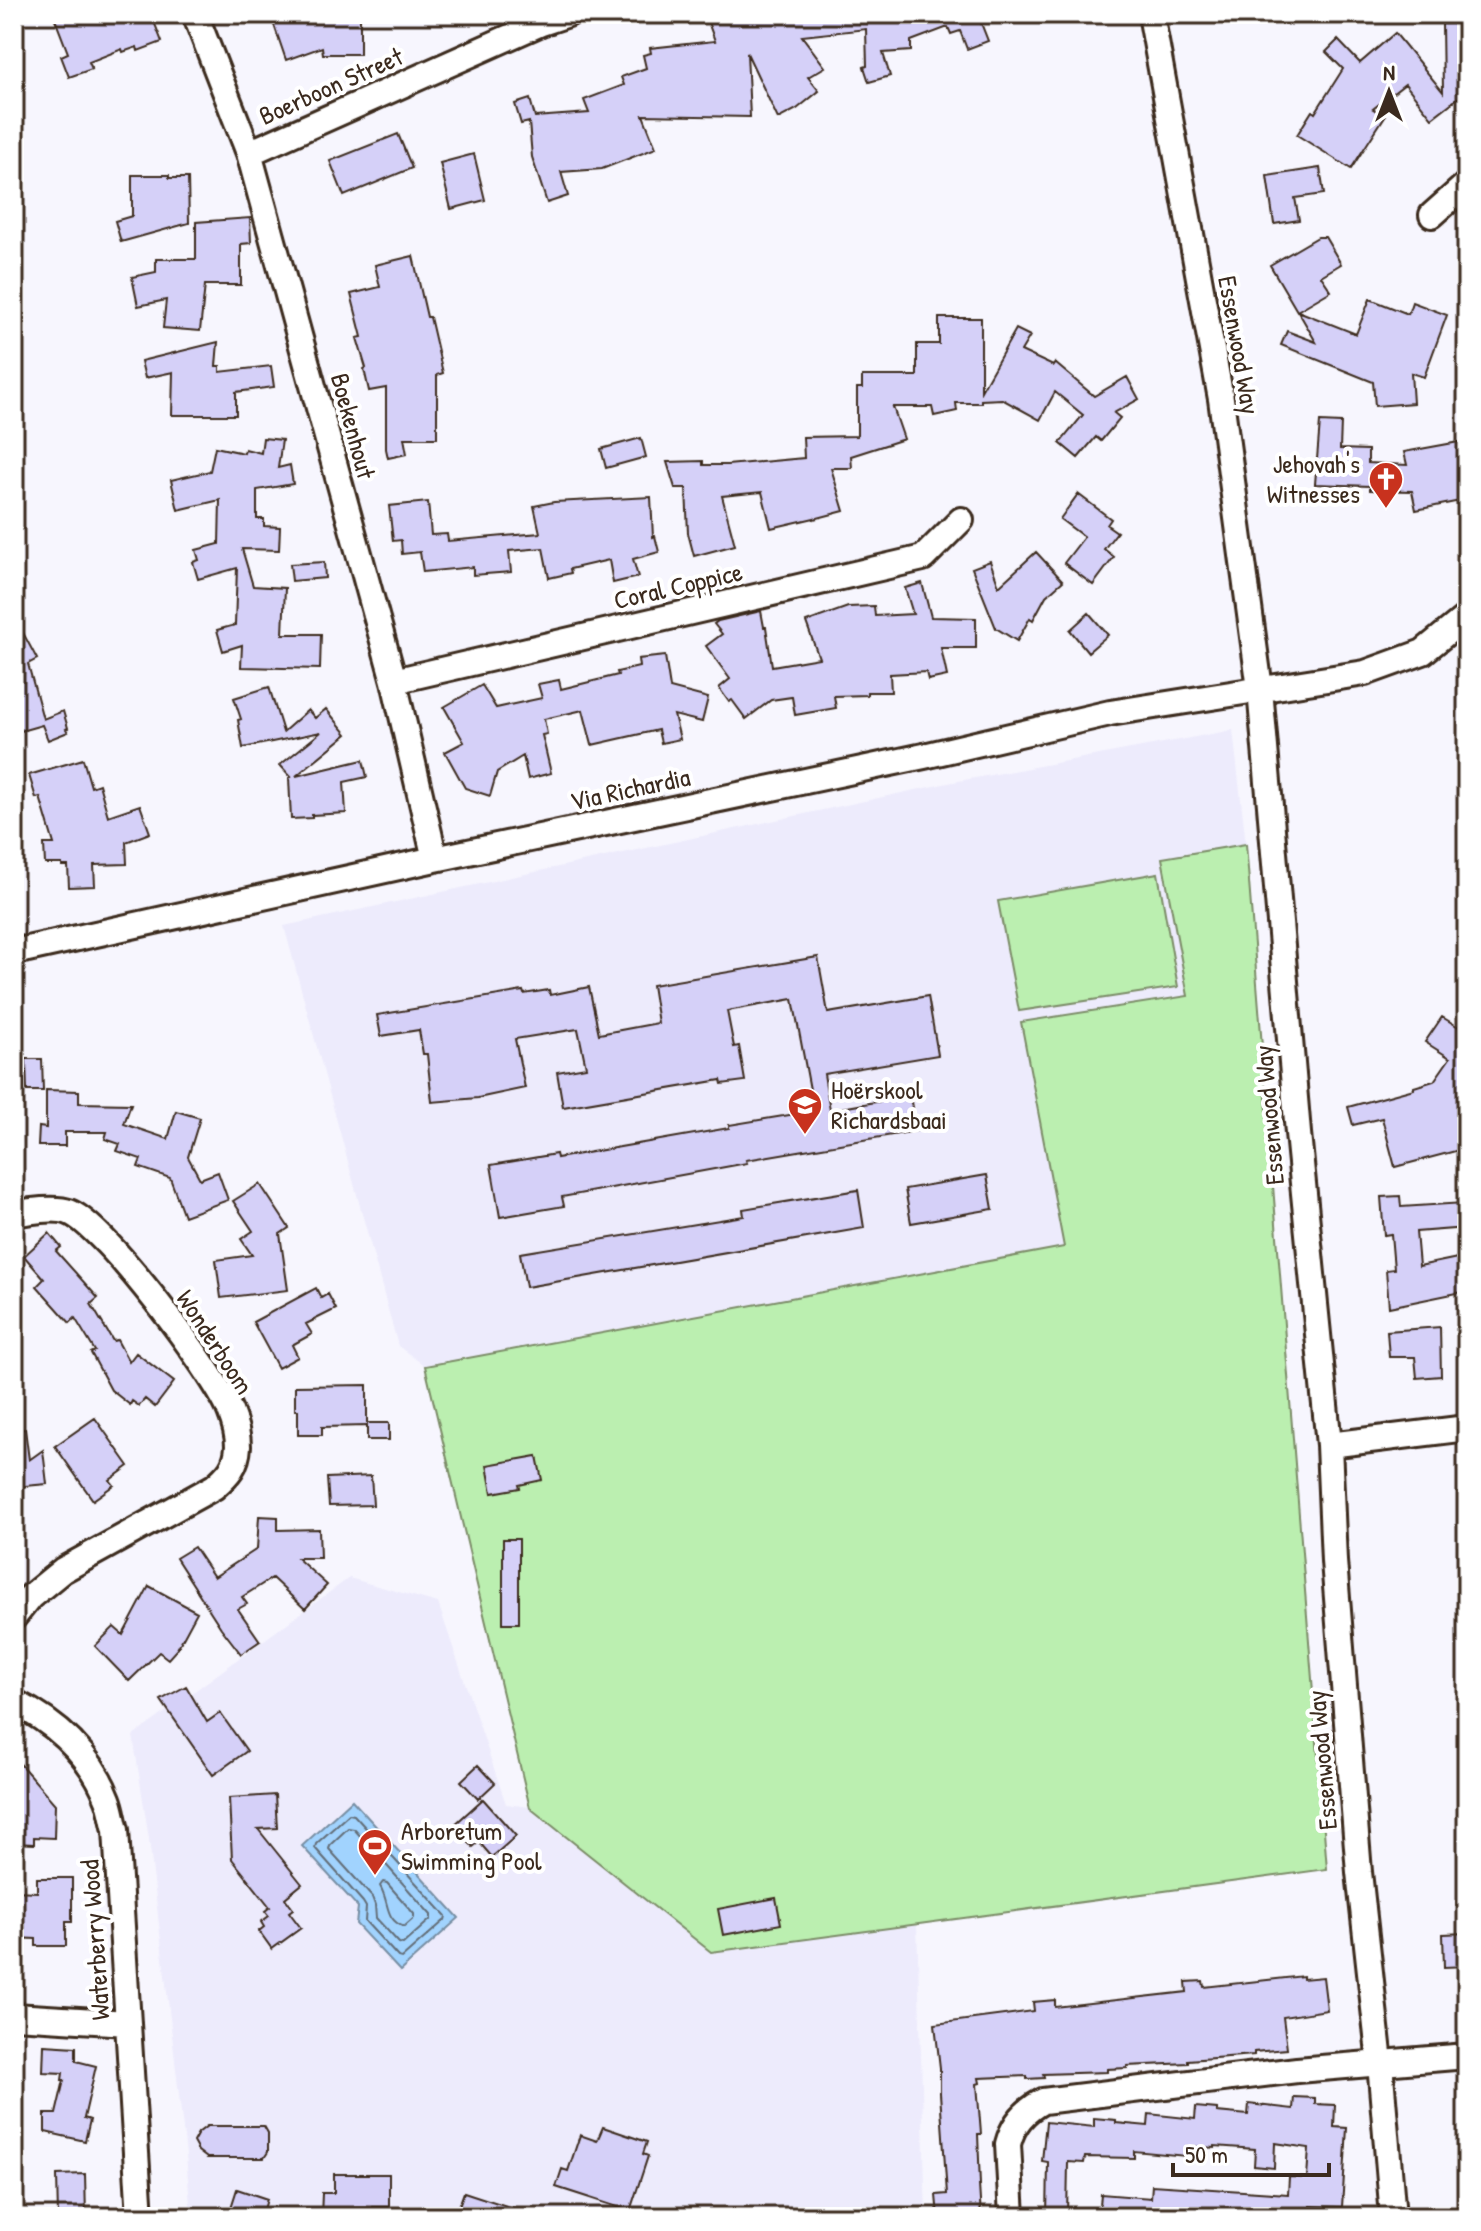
<svg xmlns="http://www.w3.org/2000/svg" width="1481" height="2231" viewBox="0 0 1481 2231" font-family="'Patrick Hand',sans-serif">
	<rect width="100%" height="100%" fill="#f7f6fe"/>
	<filter id="ink" filterUnits="userSpaceOnUse"><feTurbulence type="fractalNoise" baseFrequency=".0125" numOctaves="2"/><feDisplacementMap in="SourceGraphic" scale="16" xChannelSelector="R" yChannelSelector="G"/><feConvolveMatrix kernelMatrix="1 2 1 2 8 2 1 2 1" color-interpolation-filters="sRGB"/></filter>
	<g filter="url(#ink)">
		<path fill="#edebfc" d="M1233,730l13,114 81,1025 -410,56 9,292h-735l-5,-62 -37,-316 -16,-103 216,-158 89,25 68,201 24,3 -105,-441 -27,-20 -114,-420 664,-143z"/>
		<path fill="#bbefb0" stroke="#7b8c67" stroke-width="2" d="M1246,844l81,1025 -616,83 -181,-144 -105,-442 639,-119 -43,-225 167,-26 -26,-138z
			M1158,873l20,114 -159,24 -21,-110z"/>
		<path fill="#a1d3fe" stroke="#788fa4" stroke-width="2" d="M352,1800l107,118 -59,53 -44,-47 2,-17 -56,-61z"/>
		<g fill="none" stroke-linecap="round" stroke-linejoin="round">
			<path stroke="#646e78" stroke-width="2" d="M349,1814l5,1 92,101 -1,4 -43,38 -4,-1 -33,-36 1,-14 -3,-5 -48,-54 1,-4z
				M348,1828l6,1 77,86v4l-28,25 -4,-1 -23,-25 -1,-13 -3,-8 -43,-48 1,-4z
				M383,1882l4,1 27,31v4l-10,9c-20,-8 -14,-24 -24,-41z"/>
		</g>
		<path fill="#d5d0f8" stroke="#3b2a1e" stroke-width="2" d="M67,14h84l11,28 -24,9 -1,-4 -14,5 -1,-3 -33,13 3,7 -23,8 -8,-21 7,-3 -13,-34z
			M705,14h296v2l-20,7 7,18 -21,8 -7,-18 -9,3 -3,-7 -37,14v10l-28,2 7,23 -21,6 -5,-15 3,-1 -1,-37 -64,7 23,31 -17,10 11,14 -22,18 -19,10 -31,-66 3,64 -107,-2 13,33 -54,21 -41,3 7,24 -21,7 -15,-46 -3,-35 -8,2 -6,-20 15,-5 5,18 54,-4 -5,-13 40,-15 -3,-8 25,-9 -3,-13 8,-2 -1,-5 65,-7z
			M360,16v38h-37l-1,-7 -36,13 -13,-38 15,-5z
			M1467,23v68l-35,27 -27,-34 -32,25 12,7 -34,53 -54,-34 15,-24 3,2 28,-44 -17,-17 12,-12 22,23 35,-30 48,59 -1,-68z
			M398,134l14,34 -68,28 -14,-35z
			M474,154l11,46 -34,9 -11,-46z
			M1320,168l4,26 -29,4 4,22 -25,4 -7,-48z
			M132,175h37v3h19l1,45 -68,19 -6,-21 17,-5z
			M250,218l1,25 -10,1v41h-36l-5,46 -37,-3 3,-28 -28,6 -6,-29 24,-5v-13h40v-37z
			M1318,237h7l16,27 -20,12 10,15 -34,20 -27,-46z
			M413,256l14,61h3l13,56 -6,2v63h-33l3,16 -19,4 -2,-9v-61l-17,3 -5,-22 2,-1 -9,-30 5,-1 -11,-43 29,-7 -5,-22z
			M1370,299l38,15 4,-12 35,13 -23,62 -13,-4 2,30 -38,3 -2,-24 -92,-37 6,-14 29,11 -18,-31 58,23z
			M939,318h42v73l35,-62 14,7 -9,15 32,15 2,-3 39,33 33,-19 12,22 -25,14 6,5 -19,23 -5,-4 -18,21 -18,-15 23,-28 -28,-23 -15,28 -38,-21 -21,1v3h-25l1,8 -23,5 -2,-9h-39l11,32 -53,17 1,12h-21l13,43 -30,8v-1l-43,10 -9,-36 -40,4 13,49 -41,11 -6,-23 -2,-45h-11l-8,-26 36,-1v4h24l77,-7 -1,-21 54,-1v-48h5v-12h55v-32h22z
			M218,342l-2,24h4v6l51,-6 3,21 -38,5v23h-64l1,-43 -28,6 -4,-17z
			M1320,422l21,1 -1,26 28,1v13l39,2 -3,-13 55,-10 6,58 -49,10 -4,-19 -42,-1v-4l-55,-2z
			M263,438l19,2 -4,28 12,-3 3,19 -36,6v29h7v7l16,1 -1,23 -37,-1 11,37 32,2 -2,46h38l-1,35 -79,-2 1,-22 -19,6 -6,-21 18,-5 2,-57 -39,11 -5,-17 6,-2 -3,-10 23,-6 1,-44 -42,10 -7,-30 39,-9 5,-24 29,6 1,-4 16,4z
			M641,438l5,19 -40,11 -5,-19z
			M1078,494l33,25 -4,6 10,7 -13,17 10,8 -21,28 -29,-22 20,-26 -24,-18z
			M651,497l2,40 2,-1 4,16 -26,7 5,18 -25,6 -4,-23 -39,9 1,4 -22,5 -6,-30 -34,3 2,21 -38,3v-8l-50,5 -3,-20 -18,2 -1,-14 -8,1 -4,-35 39,-4 3,33 16,-1 1,7 92,-8 -6,-27 20,-4z
			M1036,552l27,29 -17,15 -13,24 -3,-2 -13,23 -21,-13 -24,-60 18,-7 9,25z
			M324,562l1,16 -33,3 -2,-17z
			M922,583l9,34 45,1v30h-35l6,28 -19,4 -2,-8 -36,2 1,18h-24v3l-33,1 2,12 -41,7 -3,-18 -21,3 -25,19 -14,-19 -3,2 -10,-14 11,-9 -24,-33 16,-12 -8,-10 4,-3 43,-10 3,16h2l6,39 47,-8 -13,-36 42,-15 26,-1 1,10 38,-2 -8,-26z
			M1089,613l19,22 -20,17 -18,-22z
			M14,616l23,43 -9,5 15,55 20,-8 5,17 -2,1 2,3 -20,8 -6,-15 -28,8z
			M665,656l5,32 38,10 -6,24 -28,-7 6,24 -19,4 -3,-13 -66,15 -9,-35 -39,9 3,15 -5,1 9,38 -23,6 -5,-23 -26,16 -7,24 -25,-8 -20,-36 19,-10 -20,-35 38,-22 14,23 46,-10 -4,-14 21,-4 2,9 57,-14 -1,-3 22,-5 -1,-8z
			M269,687l14,45 25,-22 7,8 11,-9 21,25 -51,42 67,-16 4,17 -23,5 2,31 -34,2v3l-21,1 -2,-41 2,-1 -11,-12 41,-33 -78,16 -5,-28 3,-1 -7,-21z
			M83,759l8,28 8,-3 9,32 32,-11 10,28 -24,9 1,22 -33,1 1,21 -26,1 -1,-21h-6v-2h-17l-1,-20h10l-14,-47 -4,1 -7,-23z
			M818,957l10,56 100,-17 10,59 -114,19 6,36 80,-14 6,35 -170,29 1,3 -185,34 2,9 -64,11 -9,-52 65,-11 1,4 172,-30v-3l85,-14 -21,-112 -66,12 7,36 5,-1 6,35 -23,3 -1,-4 -158,27 -6,-35 29,-5 -8,-38 -63,10 10,49 -47,10 -46,4 -5,-48h-4l-4,-24 -38,6 -4,-21 146,-24 1,3 25,-4 1,5 39,-8 10,47 59,-11 -6,-38z
			M1442,1017l25,15v116l-72,19 -13,-49 -29,7 -5,-18 66,-18v-2l20,-6 16,-23 -25,-16z
			M26,1059h16l1,32h-16z
			M46,1090l33,1v12l52,1 -7,20 44,15 8,-28 24,7 -12,39 12,22 18,-7 10,28 -44,16 -14,-38 -32,-11 3,-8 -24,-8 3,-7 -15,-5 2,-7h-42v14h-27l1,-19 7,1z
			M987,1175l6,34 -82,14 -6,-34z
			M260,1184l29,44 -9,6 8,56 -67,8 -5,-38 36,-5 -11,-16 12,-8 -20,-30z
			M858,1190l6,38 -338,59 -6,-34 224,-37 -1,-7z
			M1400,1196l1,11 63,-4 2,25 -50,4 3,34 48,-10v35l-78,16 -3,-37 8,-1 -3,-35 -7,1 -3,-38z
			M49,1233l12,14 -5,4 42,47 -7,6 22,37 4,-1 12,22 7,-9 38,29 -19,25 -10,-8 -6,7 -7,-5 -2,4 -19,-15 -20,-37 4,-2 -20,-33 -5,5 -33,-37 7,-7 -20,-23z
			M316,1288l5,10 7,-4 8,15 -30,15 6,10 -20,11 6,12 -20,11 -25,-46z
			M1440,1327l1,49 -24,2 -2,-21h-26l-2,-26z
			M367,1385v38h22v17h-22v-14l-45,1v8h-24v-25h-3v-24z
			M95,1418l34,48 -19,14 4,5 -21,15 -38,-54z
			M25,1429l4,31 14,-10 4,34 -33,3v-57z
			M537,1456l5,24 -23,5 1,3 -28,5 -5,-28z
			M371,1476l2,29 -44,1 -2,-28z
			M259,1516l19,1v13l41,-1 1,29h-23l30,27 -22,24 -33,-31 -30,19 5,7 -9,5 22,32 -19,13 -20,-26 -45,-70 18,-11 20,30 43,-28z
			M503,1539h16v84h-16z
			M149,1586l48,26 -20,37 -9,10 -9,-7 -30,29 -34,-35 19,-19 9,8z
			M186,1686l21,36 13,-9 27,38 -34,24 -52,-75z
			M14,1757l41,47 -1,34 -20,-1v7l-20,-1z
			M478,1765l17,18 -17,16 -17,-18z
			M275,1795l2,33 -19,1 44,55 -17,14 8,11 -4,3 12,16 -29,21 -13,-18 5,-4 -3,-5 8,-6 -4,-5 5,-4 -38,-48 -3,-61z
			M483,1799l33,37 -24,21 -13,-15 -6,5 -20,-21z
			M37,1878h35v44h-6v24h-30v-7l-22,-1v-47l23,1z
			M776,1898l5,26 -58,11 -5,-26z
			M1467,1933v33l-23,1 -1,-33z
			M1303,1976v3l20,-2 4,33 -44,7 4,32 -33,3v3l-66,5v3l-61,3v2l-20,1v3l-64,2 1,4 -17,1v-3l-48,2 1,5 -3,1 4,50h-3l2,51h-1l2,32h-43l-2,-22 11,-1 -7,-101v-25l-5,-44 99,-13 -1,-9 22,-2v7l132,-15 -1,-10 17,-1 1,6z
			M44,2045l32,2v14l20,5 -12,52 6,2 -5,21 -40,-9v-18h11l8,-34h-2l1,-7 -20,-1z
			M1294,2097l21,1v6l20,1 -1,22 13,1 -5,79 -32,-1v11h-31v-3l-39,-2v5h-141l2,-23 50,4 1,-13 136,9 1,-17 18,1 2,-30 -34,-5 -1,25 -20,-2 1,-17 -40,-3v2l-28,-2 -1,10 -52,-5v7l-49,-1 -1,6 -16,-1 -1,55h-20l1,-55 -6,-1 4,-39 48,5v-9l22,2v3l32,3 1,-12 46,5 1,-12 21,2v3l31,3 1,-11 44,5z
			M207,2126h57l4,7v19l-4,6h-57l-9,-7 -5,-9 5,-9z
			M603,2127l44,15 -4,12 5,2 -18,55 -74,-24 6,-18 6,2 12,-36 17,6z
			M85,2174l1,43h-28l-1,-42z
			M334,2174h55v33h-16v10h-52l1,-24h12z
			M237,2189l30,10 -5,18h-34z
			M464,2192l67,22 -1,3h-75z"/>
		<g fill="none" stroke-linecap="round" stroke-linejoin="round">
			<g stroke="#3b2a1e" stroke-width="30">
				<path id="street" d="M195,14l54,139 145,528 41,178
					M1151,14l70,385 39,290 38,444 31,312 5,116 25,311 21,191 13,154
					M249,153l292,-130 27,-9
					M1432,215l35,-31
					M394,681l529,-123 38,-38
					M14,952l421,-93 489,-103 186,-43 255,-40 58,-21 44,-36
					M14,1214c14,-3 42,-7 55,-2 36,14 145,160 161,199 4,10 8,25 8,35 -1,20 -10,29 -24,41l-151,83 -33,27 -16,20
					M1329,1445l138,-17
					M14,1702c42,21 77,53 94,97 4,10 5,21 8,31l24,387
					M14,2016l114,7
					M1012,2217l-4,-73c5,-20 16,-33 35,-43l254,-31 170,-14"/>
			</g>
			<use href="#street" stroke="#fff" stroke-width="24"/>
		</g>
	</g>
	<defs>
		<g id="church-pin" transform="scale(1.8)"><path d="M0 17L-7.5 6A9.5 9.5 0 1 1 7.5 6Z" fill="#c8321e" stroke="#fff"/><path d="M-1.2-6h2.4v3.5h3.3v2.4h-3.3V6h-2.4V-.1h-3.3v-2.4h3.3Z" fill="#fff"/></g>
		<g id="school-pin" transform="scale(1.8)"><path d="M0 17L-7.5 6A9.5 9.5 0 1 1 7.5 6Z" fill="#c8321e" stroke="#fff"/><path d="M0-5L7-2L0 1L-7-2ZM-4 1L0 2.5L4 1V4Q0 6-4 4Z" fill="#fff"/></g>
		<g id="stadium-pin" transform="scale(1.8)"><path d="M0 17L-7.5 6A9.5 9.5 0 1 1 7.5 6Z" fill="#c8321e" stroke="#fff"/><path d="M0-5a6.5 5 0 1 0 0 10a6.5 5 0 1 0 0-10ZM-3.5-1.8h7v3.6h-7Z" fill="#fff"/></g>
	</defs>
	<g fill-rule="evenodd">
		<use href="#church-pin" x="1386" y="479"/>
		<use href="#school-pin" x="805" y="1105"/>
		<use href="#stadium-pin" x="375" y="1846"/>
	</g>
	<g text-anchor="middle" stroke-width="8" stroke-linejoin="round" paint-order="stroke">
		<g font-size="26" fill="#3b2a1e" stroke="#fff">
			<text transform="translate(331 86) rotate(-24)" y="9">Boerboon Street</text>
			<text transform="translate(1239 345) rotate(80)" y="9">Essenwood Way</text>
			<text transform="translate(353 426) rotate(75)" y="9">Boekenhout</text>
			<text transform="translate(678 586) rotate(-13)" y="9">Coral Coppice</text>
			<text transform="translate(630 789) rotate(-12)" y="9">Via Richardia</text>
			<text transform="translate(1269 1115) rotate(-95)" y="9">Essenwood Way</text>
			<text transform="translate(215 1342) rotate(57)" y="9">Wonderboom</text>
			<text transform="translate(1322 1760) rotate(-95)" y="9">Essenwood Way</text>
			<text transform="translate(95 1940) rotate(-94)" y="9">Waterberry Wood</text>
		</g>
		<g font-size="26" fill="#3b2a1e" stroke="#fff" text-anchor="start">
			<text x="1360" y="473" text-anchor="end">Jehovah's<tspan x="1360" dy="30">Witnesses</tspan></text>
			<text x="831" y="1099">Hoërskool<tspan x="831" dy="30">Richardsbaai</tspan></text>
			<text x="401" y="1840">Arboretum<tspan x="401" dy="30">Swimming Pool</tspan></text>
		</g>
	</g>
	<rect width="1481" height="2231" fill="none" stroke="#fff" stroke-width="48"/>
	<rect x="24" y="24" width="1433" height="2183" fill="none" stroke="#3b2a1e" stroke-width="3" filter="url(#ink)"/>
	<g transform="translate(1389 92)" stroke="#ffffff" stroke-width="6" paint-order="stroke">
	<path d="M0-6L14 30L0 20L-14 30Z" fill="#3b2a1e"/>
	<text y="-12" font-size="22" font-weight="bold" text-anchor="middle" fill="#3b2a1e">N</text>
	</g>
	<path d="M1173 2163v12h156v-12" fill="none" stroke="#3b2a1e" stroke-width="4"/>
	<text x="1185" y="2163" font-size="24" fill="#3b2a1e" stroke="#ffffff" stroke-width="6" paint-order="stroke">50 m</text>
</svg>
